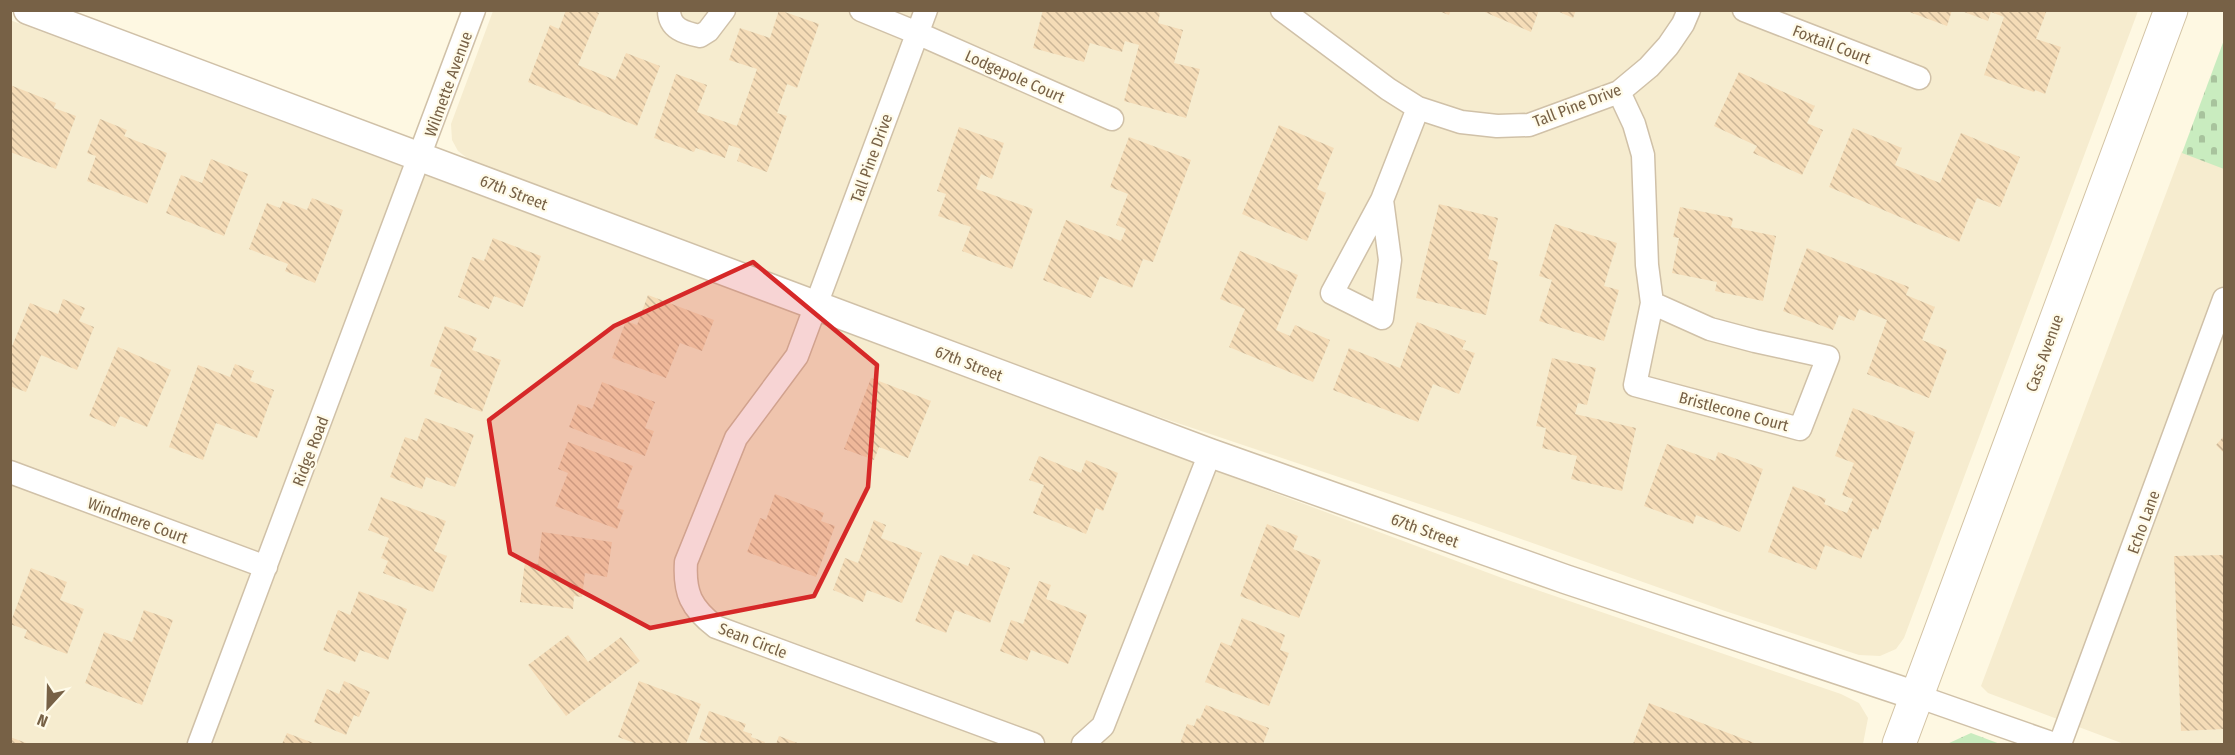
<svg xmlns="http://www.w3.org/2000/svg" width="2235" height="755" viewBox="0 0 2235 755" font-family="'Fira Sans Condensed',sans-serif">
	<defs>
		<pattern id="cemetery-stones" width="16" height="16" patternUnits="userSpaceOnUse" patternTransform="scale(1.5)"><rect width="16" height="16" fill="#c9ecbf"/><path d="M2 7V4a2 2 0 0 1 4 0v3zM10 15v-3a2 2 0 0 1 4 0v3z" fill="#a8c39d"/></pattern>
		<pattern id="park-crowns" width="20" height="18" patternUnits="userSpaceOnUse" patternTransform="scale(1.5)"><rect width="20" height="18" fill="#c9ecbf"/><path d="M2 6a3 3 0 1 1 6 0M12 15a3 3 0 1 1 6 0" fill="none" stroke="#a8c39d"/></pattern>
		<pattern id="building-back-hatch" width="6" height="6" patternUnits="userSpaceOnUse" patternTransform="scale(1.5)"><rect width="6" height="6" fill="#f5dcb7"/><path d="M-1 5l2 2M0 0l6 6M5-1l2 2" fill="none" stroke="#cbb697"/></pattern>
	</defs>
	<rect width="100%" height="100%" fill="#fef8e2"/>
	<path fill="#f6eccf" d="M493,11h1645l-234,627 -8,11 -16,7 -21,-1 -134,-44 -252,-89 -394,-132 -608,-229 -13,-10 -6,-11 -1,-16z
		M10,20l1492,558 339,116 18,9 9,15 -5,26h-1852z
		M2182,151l42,16v577h-100l-136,-51 -7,-7z"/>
	<path fill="url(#cemetery-stones)" d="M2224,40v129l-42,-16z"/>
	<path fill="url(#park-crowns)" d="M1971,733l29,11h-53z"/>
	<path fill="url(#building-back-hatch)" d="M566,10h25l8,3 -21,52 37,15 11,-27 34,13 -23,60 -109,-44 22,-57 9,4z
		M779,10l40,14 -22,64 -10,-4 -10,29 10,3 -20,56 -30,-11 4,-12 -12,-4 -4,13 -29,-10 -2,4 -40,-14 22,-64 31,11 -10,27 40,14 20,-57 -28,-9 11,-32 30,10z
		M1043,10h109l8,3 -2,10 25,7 -9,33 26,6 -14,49 -62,-17 15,-56 -14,-4 -3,11 -32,-9 -6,19 -51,-14z
		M1436,10h15l-2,5z
		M1480,10h59l-8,22z
		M1555,10h21l-3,8z
		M1904,10h48l-5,16z
		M1959,10h88l-11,29 25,8 -16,47 -10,-4 -1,2 -50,-17 20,-58 -13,-5 -3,9z
		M1739,72l76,34 -8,17 16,7 -21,45 -49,-22 4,-7 -43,-20z
		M10,85l46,18 -2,5 22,8 -20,53 -46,-17z
		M100,119l27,11 -3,6 43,17 -20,51 -60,-23 9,-25 -9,-3z
		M1279,125l55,23 -17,41 9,4 -19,48 -65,-27z
		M959,127l45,16 -12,36 -11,-5 -5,15 57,20 -21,60 -50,-18 9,-24 -33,-11 8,-22 -9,-3z
		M1853,128l49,20 -7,17 45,18 21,-50 59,24 -20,50 -23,-9 -18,44 -130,-55z
		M1129,137l62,23 -38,102 -10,-3 -11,29 -32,-12 -9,22 -48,-18 23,-60 55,21 5,-12 -10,-4 12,-31 -18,-7z
		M211,159l37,15 -24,62 -58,-23 15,-38 21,8z
		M312,198l31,12 -28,73 -30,-12 3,-7 -39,-15 18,-46 13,5 3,-7 24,9z
		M1439,204l59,14 -10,41 10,3 -12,53 -70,-17z
		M1680,207l53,11 -2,9 45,9 -13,65 -48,-10 2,-9 -45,-9 7,-35 -6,-1z
		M1555,224l62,19 -13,43 15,4 -15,51 -65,-20 13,-41 -13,-4z
		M493,238l48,18 -18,51 -29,-11 -5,13 -31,-12 14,-40 12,4z
		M1807,248l102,39 -3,8 29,12 -13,33 25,10 -18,48 -62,-24 20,-54 -28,-11 -5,12 -15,-6 -6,15 -50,-19z
		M1240,251l58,24 -22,55 14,6 5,-11 35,15 -17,42 -84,-35 16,-38 -25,-10z
		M648,295l66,25 -12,31 -22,-8 -14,35 -54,-20 14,-37 11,4z
		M63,299l22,9 -6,13 15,6 -17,43 -36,-15 -15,37 -16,-6v-35l20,-48 28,11z
		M1417,322l49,19 -4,8 13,4 -16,41 -26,-10 -15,38 -85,-32 16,-42 51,20z
		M445,326l32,12 -5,12 29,10 -19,52 -48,-18 8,-24 -12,-4z
		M118,347l53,23 -24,57 -27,-11 -5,11 -26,-11z
		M1552,358l44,10 -9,37 -9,-2 -3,11 61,14 -14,63 -51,-12 6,-23 -35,-8 4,-20 -10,-2z
		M235,364l19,7 -4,10 24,9 -17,48 -41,-15 -13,37 -34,-13 29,-82 32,12z
		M871,378l60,23 -23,57 -29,-11 -5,13 -30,-11z
		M602,382l53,20 -10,26 9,3 -9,25 -76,-29 9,-23 14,5z
		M1853,408l62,24 -37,98 -5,-2 -12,31 -36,-14 -9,25 -48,-18 25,-66 33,13 -2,5 23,9 6,-14 -11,-4 12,-32 -19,-7z
		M425,418l49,17 -19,52 -29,-10 -4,12 -32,-12 15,-40 12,4z
		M2224,436v17l-8,-8z
		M568,442l65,24 -16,42 7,2 -7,19 -62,-23 13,-33 -10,-4z
		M1667,444l48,17 3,-9 45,17 -23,63 -44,-17 -3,9 -49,-18z
		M1039,456l42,17 5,-13 32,13 -15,38 -7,-3 -10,26 -53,-21 11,-28 -15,-5z
		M775,494l49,19 -3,8 14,5 -19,51 -69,-25 13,-34 6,2z
		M381,497l65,24 -12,30 13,5 -14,36 -50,-19 5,-12 -7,-3 8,-20 -21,-8z
		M874,520l12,5 -5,13 41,15 -20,50 -35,-13 -4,12 -30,-12 12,-32 13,5z
		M1267,524l31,12 -5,13 28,11 -22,58 -59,-22z
		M542,532l70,10 -5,35 -22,-4 -3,24 -8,-1 -1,13 -53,-7 5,-40 13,2z
		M973,554l37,14 -20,55 -35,-13 -9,23 -31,-12 25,-66 28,11z
		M2224,555v174l-43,2 -7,-175z
		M31,568l36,14 -7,18 24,9 -17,45 -43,-16 3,-8 -17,-6z
		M1039,581l12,4 -5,14 41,16 -19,49 -37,-14 -4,11 -27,-10 11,-31 12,4z
		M359,591l48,18 -19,51 -28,-10 -5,12 -32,-12 15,-40 12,5z
		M144,610l29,10 -31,85 -57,-22 19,-51 28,10z
		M1242,618l43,17 -5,15 9,3 -20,53 -64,-24 16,-40 10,4z
		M568,635l20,27 33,-25 19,24 -74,55 -38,-51z
		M344,681l26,11 -11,25 -5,-2 -8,20 -32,-13 13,-33 12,5z
		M639,681l62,23 -15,40h-49l-19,-7z
		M1649,703l108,41h-124z
		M1206,705l63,23 -6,16h-83l7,-20 7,2 3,-8 3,1z
		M709,711l37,13 -3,7 9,3 -1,3 14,5 -1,2h-57l1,-2 -9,-3z
		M287,733l29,11h-34z
		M779,736l21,8h-24z
		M10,737l19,7h-19z"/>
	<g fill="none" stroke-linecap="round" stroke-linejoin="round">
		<g stroke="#d0c1a8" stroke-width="25">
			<path id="minor" d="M669,10c0,19 16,23 31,26l8,-5 16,-21
				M861,10l56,23 195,86
				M926,10l-129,346 -61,82 -50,124c-2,31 5,46 30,65l317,117
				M1282,10l106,79 30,19 43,14 36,4 32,-1 90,-33 30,-25 19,-21 15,-22 6,-14
				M1744,10l175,68
				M1619,92l15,32 9,31 4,110 5,38
				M1382,200l8,60 -8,58 -50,-25 50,-93 36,-92
				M1652,303l58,26 45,12 73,16 -28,72 -165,-44z
				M10,472l256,95
				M1917,696l137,48
				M199,744l275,-734
				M1083,744l20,-18 107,-273
				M2060,744l164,-445"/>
		</g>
		<g stroke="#d0c1a8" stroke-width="31">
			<path id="tertiary" d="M28,10l1182,443 355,126 352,117"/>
		</g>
		<g stroke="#d3c3a4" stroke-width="35">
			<path id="secondary" d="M1899,744l272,-734"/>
		</g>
		<use href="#minor" stroke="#fff" stroke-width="22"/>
		<use href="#tertiary" stroke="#fff" stroke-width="28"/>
		<use href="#secondary" stroke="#fff" stroke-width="33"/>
	</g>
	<path fill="#d62828" fill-opacity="0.2" stroke="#d62828" stroke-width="4.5" stroke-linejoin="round" d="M753,262l124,103 -9,122 -54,109 -164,32 -140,-75 -21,-133 125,-94z"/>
	<g text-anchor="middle" stroke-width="4.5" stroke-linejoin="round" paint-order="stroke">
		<g font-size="16" fill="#776146" stroke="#fffbe9">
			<text transform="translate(1832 44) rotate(21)" y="6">Foxtail Court</text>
			<text transform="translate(1015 76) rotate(24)" y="6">Lodgepole Court</text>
			<text transform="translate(448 84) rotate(-70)" y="6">Wilmette Avenue</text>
			<text transform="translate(1577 105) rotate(-21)" y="6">Tall Pine Drive</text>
			<text transform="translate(871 158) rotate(-70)" y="6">Tall Pine Drive</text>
			<text transform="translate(514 192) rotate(21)" y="6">67th Street</text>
			<text transform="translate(2044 353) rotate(-70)" y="6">Cass Avenue</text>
			<text transform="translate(969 363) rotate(21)" y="6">67th Street</text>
			<text transform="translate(1734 411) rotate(15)" y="6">Bristlecone Court</text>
			<text transform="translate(310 451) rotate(-69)" y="6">Ridge Road</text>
			<text transform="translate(138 520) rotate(20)" y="6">Windmere Court</text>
			<text transform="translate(2143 522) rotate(-70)" y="6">Echo Lane</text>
			<text transform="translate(1425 530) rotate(20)" y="6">67th Street</text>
			<text transform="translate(753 640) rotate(21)" y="6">Sean Circle</text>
		</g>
	</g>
	<rect width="2235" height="755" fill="none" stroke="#776146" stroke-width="24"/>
	<g transform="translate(48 707) rotate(202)" stroke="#fffbe9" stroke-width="4.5" paint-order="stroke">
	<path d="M0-4.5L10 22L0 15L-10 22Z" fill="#776146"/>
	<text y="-9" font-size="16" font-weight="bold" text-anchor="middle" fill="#776146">N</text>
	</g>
</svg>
